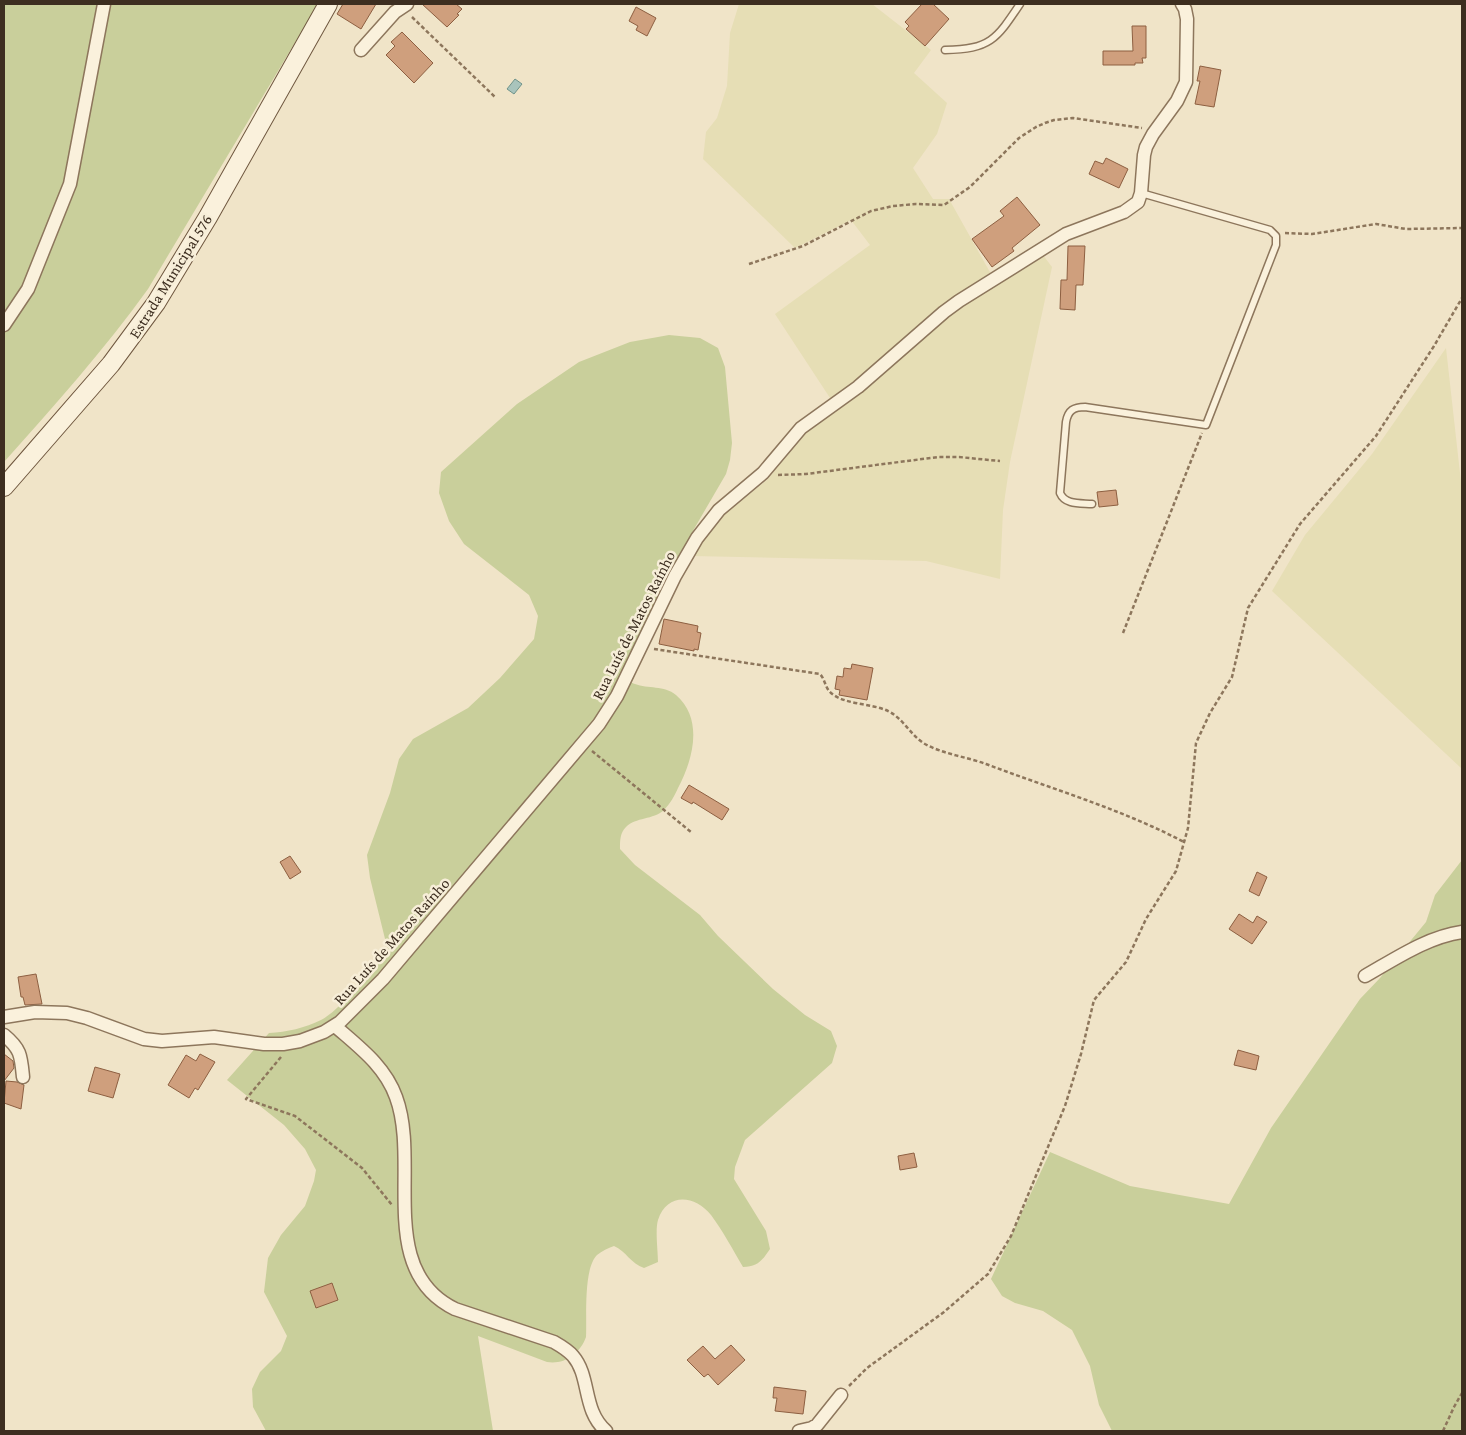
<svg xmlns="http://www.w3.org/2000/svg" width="1466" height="1435" viewBox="0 0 1466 1435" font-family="'Crimson Pro',serif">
	<rect width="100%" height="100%" fill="#f0e4c8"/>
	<path fill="#e6deb5" d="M739,4h133l59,46 -17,23 33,30 -10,31 -24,34 20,31h16l47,84 47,-28 9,12 -42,195 -7,48 -3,69 -74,-18 -234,-5 26,-37 49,-39 65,-79 -57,-87 95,-69 -19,-25 -56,28 -92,-89 3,-27 11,-14 10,-32 3,-53z
		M1446,348l16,143v242l-1,2 1,1v30l-1,2 -189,-177 33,-56 67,-81z"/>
	<path fill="#c9cf9b" d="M4,4h314l-170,285c-44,61 -94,117 -144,173z
		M669,335l31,3 18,10 7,19 7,76 -2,17 -4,14 -32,55 -35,66 -37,82c4,2 9,6 13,7 13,5 29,1 41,11 28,24 17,65 2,93 -3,7 -8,16 -14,22 -11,10 -28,7 -38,17 -6,6 -6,13 -6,22l15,16 65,50 18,21 55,53 32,26 26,16 6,15 -5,17 -87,77 -10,27 -1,12 32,52 4,18c-8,12 -13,18 -27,18 -10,-17 -20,-36 -32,-52 -16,-20 -44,-23 -53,5 -3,10 0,31 0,42l-14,6c-13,-4 -18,-17 -30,-22 -6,2 -12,5 -17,9 -14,14 -10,63 -11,82 -6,17 -22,28 -39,25l-69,-26 15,95h-227l-13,-24 -1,-18 8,-17 21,-21 6,-15 -23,-44 4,-34 13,-23 24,-29 9,-25 2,-11 -11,-21 -21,-24 -57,-45 42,-47c18,-1 36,-5 52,-13 20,-10 51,-51 67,-69l-18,-73 -3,-23 23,-62 9,-34 14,-20 55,-31 32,-30 34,-39 4,-23 -9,-21 -65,-51 -15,-23 -10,-28 2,-21 76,-68 62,-42 51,-20z
		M1462,860v571h-350l-13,-26 -9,-39 -18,-36 -29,-19 -28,-8 -13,-7 -11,-17 59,-127 80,34 99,18 42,-76 89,-129 20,-21 46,-56 9,-27z"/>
	<path fill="#a9c4bc" stroke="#6f938a" d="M515,79l7,5 -8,10 -7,-5z"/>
	<path fill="#cf9f7d" stroke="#8d5f41" d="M343,4h33l-15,25 -24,-15z
		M422,4h34l6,5 -5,5 2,1 -12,12z
		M922,4h11l16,15 -24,27 -19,-17 3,-3 -4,-4z
		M636,7l20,11 -9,18 -11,-6 2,-4 -9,-5z
		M1132,26h14v32h-4l1,5h-8v2h-32v-14h30z
		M402,32l31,31 -19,20 -28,-28 9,-9 -4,-4z
		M1200,66l21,4 -7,37 -19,-3 5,-23h-3z
		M1106,158l22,11 -9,19 -30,-14 6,-13 8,3z
		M1017,197l23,28 -28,23 2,3 -22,16 -20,-28 32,-23 -4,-5z
		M1068,246h17l-2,39h-7l-1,25 -15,-1 1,-29h6z
		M1116,490l2,15 -19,2 -2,-15z
		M664,619l34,7 -1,6 4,1 -3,17 -4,-1v2l-35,-7z
		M852,664l21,4 -6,32 -28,-5 1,-5 -5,-1 2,-13 6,1 1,-9 7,1z
		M689,785l40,24 -7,11 -29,-18 -1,2 -11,-6z
		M290,856l11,16 -11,7 -10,-17z
		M1257,872l10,5 -8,19 -10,-5z
		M1239,914l14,9 4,-7 10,6 -15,22 -23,-15z
		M36,974l6,30 -17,1 -2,-8h-2l-3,-20z
		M1238,1050l21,6 -3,14 -22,-5z
		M4,1054l9,7 1,7 -10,13z
		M200,1054l15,8 -17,28 -3,-2 -6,10 -21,-13 18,-30 10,6z
		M95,1067l25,7 -7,24 -25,-7z
		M6,1081l11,1 7,3 -3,24 -17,-6z
		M914,1153l3,14 -17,3 -2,-14z
		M332,1283l6,17 -22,8 -6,-17z
		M731,1345l14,15 -27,25 -10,-11 -4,3 -17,-17 16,-14 12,13z
		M774,1387l32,4 -3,23 -28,-3 2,-13h-4z"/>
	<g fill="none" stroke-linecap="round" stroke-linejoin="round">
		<g stroke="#8d765c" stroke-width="9">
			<path id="lane" d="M945,50c45,-1 51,-10 75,-46
				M1092,504c-12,-1 -27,1 -32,-11l6,-71c2,-12 8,-15 19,-15l121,18 70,-180v-9l-6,-6 -129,-37"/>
		</g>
		<g stroke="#8d765c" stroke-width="15">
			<path id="street" d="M361,50l34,-38 12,-8
				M4,325l24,-36 42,-105 34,-180
				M1365,976c30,-17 62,-39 97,-44
				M4,1017l31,-5 32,1 20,5 57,21 18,2 52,-4 50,7h19l17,-3 24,-9 16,-10 43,-43 216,-255 18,-28 58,-120 22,-38 22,-28 44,-37 38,-45 57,-41 86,-75 15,-11 107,-67 58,-22 14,-10 3,-9 3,-38 2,-8 7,-13 24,-33 9,-19 1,-63 -2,-10 -3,-5
				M335,1026c24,21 50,40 61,71 25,67 -21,173 59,212l99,33c7,4 14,8 19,14 18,21 9,54 33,75
				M4,1035c17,14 17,21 19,42
				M799,1431l13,-3 5,-3 24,-30"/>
		</g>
		<g stroke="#6f573f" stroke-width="20">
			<path id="secondary" d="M4,487l107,-123 45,-61 52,-86 120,-213"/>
		</g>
		<path stroke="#8d765c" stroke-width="2.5" stroke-dasharray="4 2.5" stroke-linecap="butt" d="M412,17l84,81
			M1285,233l27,1 64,-10 30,5 56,-1
			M749,264l54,-18 68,-35 22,-5 23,-2 28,1 26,-18 49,-49 17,-11 9,-4 9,-3 19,-2 69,10
			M778,475l28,-1 132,-17h21l41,4
			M1123,633l79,-200
			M654,649l166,25c5,5 5,14 11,19 14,12 40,10 57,18 16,8 22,24 37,33 18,10 42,13 61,20 66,25 135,45 198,78
			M592,751l99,81
			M281,1057l-35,42 49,17 67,52 30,37
			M849,1386l18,-18 77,-56 44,-38 23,-38 54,-130 16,-52 13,-54 32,-38 20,-43 30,-48 12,-43 8,-85 14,-30 22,-36 16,-69 52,-84 76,-88 58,-90 28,-48
			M1443,1431l11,-24 8,-14"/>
		<use href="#lane" stroke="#faf1dc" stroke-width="6"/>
		<use href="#street" stroke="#faf1dc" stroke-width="12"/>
		<use href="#secondary" stroke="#faf1dc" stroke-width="18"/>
	</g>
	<g text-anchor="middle" stroke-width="5" stroke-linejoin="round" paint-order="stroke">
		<g font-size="16" fill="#3d2e20" stroke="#f7eed8">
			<text transform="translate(170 276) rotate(-58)" y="6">Estrada Municipal 576</text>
			<text transform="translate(633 625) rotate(-63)" y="6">Rua Luís de Matos Raínho</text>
			<text transform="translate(391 941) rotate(-48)" y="6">Rua Luís de Matos Raínho</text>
		</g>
	</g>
	<rect width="1466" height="1435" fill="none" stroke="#3d2e20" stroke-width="10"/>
</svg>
